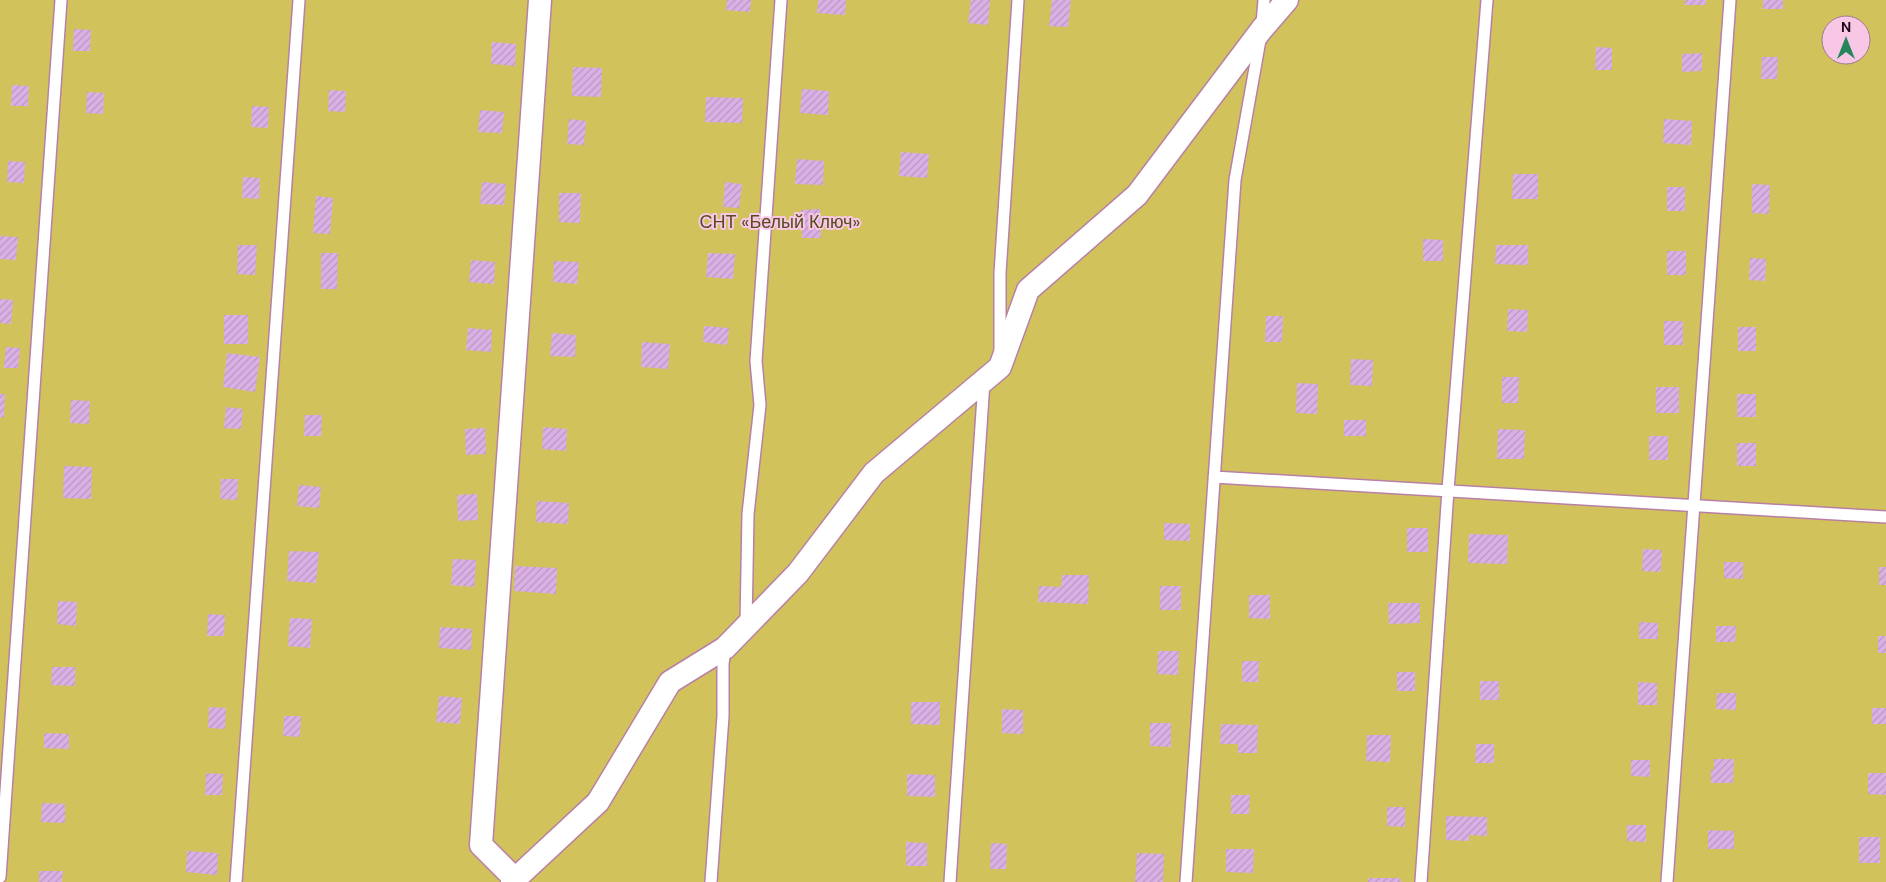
<svg xmlns="http://www.w3.org/2000/svg" width="1886" height="882" viewBox="0 0 1886 882" font-family="'DM Sans',sans-serif">
	<defs>
		<pattern id="building-hatch" width="6" height="6" patternUnits="userSpaceOnUse" patternTransform="scale(1.25)"><rect width="6" height="6" fill="#dbb0e4"/><path d="M-1 1l2-2M0 6l6-6M5 7l2-2" fill="none" stroke="#bc96c3"/></pattern>
	</defs>
	<rect width="100%" height="100%" fill="#f9c7e6"/>
	<path fill="#d1c25c" fill-rule="evenodd" d="M0,0h1886v882h-1886zM1831,25h30v30h-30z"/>
	<path fill="url(#building-hatch)" d="M727,0h24l-1,12 -24,-2z
		M818,0h28l-1,15 -28,-2z
		M971,0h19l-2,25 -20,-2z
		M1052,0h19l-3,27 -19,-1z
		M1685,0h21v5h-21z
		M1763,0h20v9h-20z
		M74,29l17,1 -1,21h-17z
		M492,42l24,2 -1,22 -24,-2z
		M1596,47l16,1v22h-17z
		M1702,53v18l-20,1v-18z
		M1762,57h16l-1,22h-16z
		M573,67l29,1 -1,29 -29,-1z
		M12,85l17,1 -1,20h-17z
		M802,89l27,2 -1,24 -28,-2z
		M329,90l17,1 -1,21 -17,-1z
		M87,92l17,1 -1,21 -17,-1z
		M706,97l37,1 -1,25 -37,-1z
		M252,106l17,1 -1,21 -17,-1z
		M480,110l24,2 -2,21 -24,-1z
		M569,119l17,2 -2,24 -17,-1z
		M1664,119l28,2 -1,24 -28,-2z
		M901,152l28,2 -2,24 -28,-2z
		M797,159l27,2 -1,24 -28,-1z
		M8,161l17,1 -1,21 -17,-1z
		M1513,174h25v25h-26z
		M243,177l17,1 -1,21 -17,-1z
		M482,182l24,2 -2,21 -24,-1z
		M725,182l17,2 -3,24 -16,-1z
		M1752,184l18,1 -1,29 -17,-1z
		M1667,187h18v24h-18z
		M559,193h22l-1,30 -21,-1z
		M316,196l17,2 -3,36 -17,-1z
		M820,209l1,29h-19l-1,-28z
		M0,236l18,1 -2,23 -16,-1z
		M1423,239l20,1v21h-20z
		M238,245h19l-2,30 -18,-1z
		M1496,245h32v20l-33,-1z
		M1667,251h19v24h-19z
		M321,253h17l-1,36h-16z
		M708,253l27,1 -2,25 -27,-2z
		M1750,258l16,1 -1,22 -16,-1z
		M471,260l24,2 -1,22 -25,-2z
		M554,261l25,1 -2,22 -24,-2z
		M0,299l13,1 -2,24 -11,-1z
		M1508,309l20,1 -1,22 -20,-1z
		M224,315h24v29h-24z
		M1266,316h17l-1,26h-17z
		M1664,321h19v24h-19z
		M704,326l25,2 -2,17 -24,-3z
		M1738,327h18v24h-18z
		M468,328l24,2 -1,22 -25,-2z
		M552,333l24,2 -1,22 -25,-1z
		M642,342l28,2 -2,25 -27,-2z
		M6,347l14,1 -2,20h-14z
		M227,353l33,4 -5,35 -32,-5z
		M1351,359l22,1 -1,26 -22,-1z
		M1502,377h17l-1,26h-16z
		M1297,383l21,1 -1,30 -21,-1z
		M1656,387h23v26h-23z
		M0,394h5l-1,24 -4,-1z
		M1737,394h19v23h-19z
		M71,400l19,1 -1,23 -19,-1z
		M226,407l17,2 -2,20 -17,-1z
		M305,415h17l-1,21h-17z
		M1344,420h22v16h-22z
		M543,427l24,2 -1,22 -24,-2z
		M485,428l1,26 -20,1 -1,-26z
		M1498,429l27,1 -1,29h-27z
		M1649,436h19v24h-19z
		M1737,443h19v23h-19z
		M64,466l28,1 -1,32 -28,-1z
		M221,479h17l-1,21 -17,-1z
		M299,485l22,2 -2,21 -22,-2z
		M477,494l1,26 -20,1 -1,-26z
		M537,501l32,2 -1,21 -32,-2z
		M1164,523l26,1v17l-26,-1z
		M1407,528h21v24h-21z
		M1469,534l39,1 -1,29 -39,-1z
		M1643,549l19,1 -1,22 -19,-1z
		M289,551l30,1 -3,31 -29,-2z
		M453,559l23,1 -2,27 -23,-2z
		M1724,562h19v17l-19,-1z
		M515,566l42,2 -1,26 -42,-3z
		M1879,567h7v18h-7z
		M1062,575h27l-1,29 -50,-2 1,-16 22,1z
		M1160,586h21v24h-21z
		M1249,595h21v24l-21,-1z
		M58,601l19,1 -1,24 -19,-2z
		M1388,603h32v20l-31,1z
		M208,614l17,1 -1,21h-17z
		M290,618l22,1 -2,29 -22,-2z
		M1639,622l19,1v16h-19z
		M1716,626h20l-1,16h-19z
		M440,627l32,2 -1,21 -32,-2z
		M1878,636h8v17h-8z
		M1158,651h21l-1,24 -21,-1z
		M1242,661h17l-1,21h-16z
		M52,667h23v19l-24,-1z
		M1397,672h18v19h-18z
		M1480,681h19v19h-19z
		M1638,682l19,1v22h-19z
		M1717,693h19v17l-20,-1z
		M439,696l23,2 -2,26 -24,-2z
		M911,702h29v23l-29,-1z
		M209,707l17,1 -1,21 -17,-1z
		M1872,708h14v16h-14z
		M1002,709l21,1v24l-21,-1z
		M284,716h17l-1,21 -17,-1z
		M1150,723h21v24l-21,-1z
		M1221,724l37,1 -1,28h-19v-9h-18z
		M44,733l25,1v15l-25,-1z
		M1367,735h24l-1,27 -24,-1z
		M1476,744h18v19h-19z
		M1714,759h20l-1,24h-22v-14l3,1z
		M1631,760h19v17l-19,-1z
		M206,773l17,1 -1,21h-17z
		M1868,773h18v22l-18,-1z
		M907,774l28,1v22l-28,-1z
		M1231,795h19l-1,19h-18z
		M42,803l23,1v19l-24,-1z
		M1387,807h18v20l-18,-1z
		M1446,816l41,1v19l-18,-1v6l-23,-1z
		M1627,825h19v17l-19,-1z
		M1708,830l26,1v18h-26z
		M1859,837h21v26h-21z
		M906,842l21,1v23h-21z
		M991,843l16,1 -1,25h-16z
		M1226,849h28l-1,24 -27,-1z
		M187,851l31,2 -1,22 -31,-3z
		M1137,853l27,1 -1,28h-28z
		M39,871h24l-1,11h-23z
		M1368,878h32l1,4h-33z"/>
	<g fill="none" stroke-linecap="round" stroke-linejoin="round">
		<g stroke="#b980a5" stroke-width="14">
			<path id="lane" d="M1262,24l2,-24
				M1000,350v-77l18,-273
				M1214,477l672,40
				M746,624l2,-110 12,-109 -4,-44 25,-361
				M0,877l61,-877
				M236,882l63,-882
				M711,882l12,-166v-52l2,-15
				M950,882l34,-500
				M1186,882l49,-702 25,-140
				M1421,882l27,-392 39,-490
				M1667,882l63,-882"/>
		</g>
		<g stroke="#b980a5" stroke-width="25">
			<path id="street" d="M515,879l-34,-34 59,-845
				M512,882l86,-80 72,-120 55,-34 73,-75 76,-100 126,-106 28,-77 109,-95 125,-166 25,-29"/>
		</g>
		<use href="#lane" stroke="#fff" stroke-width="11"/>
		<use href="#street" stroke="#fff" stroke-width="22"/>
	</g>
	<g text-anchor="middle" stroke-width="4" stroke-linejoin="round" paint-order="stroke">
		<g font-size="18" fill="#554d1d" stroke="#f9c7e6">
			<text x="780" y="228">СНТ «Белый Ключ»</text>
		</g>
	</g>
	<g transform="translate(1846 40)"><circle r="24" fill="#f9c7e6" stroke="#a17b93"/>
	<path d="M0-4L9 19L0 12L-9 19Z" fill="#26855d"/>
	<text y="-8" font-size="14" font-weight="bold" text-anchor="middle" fill="#1d0816">N</text>
	</g>
</svg>
